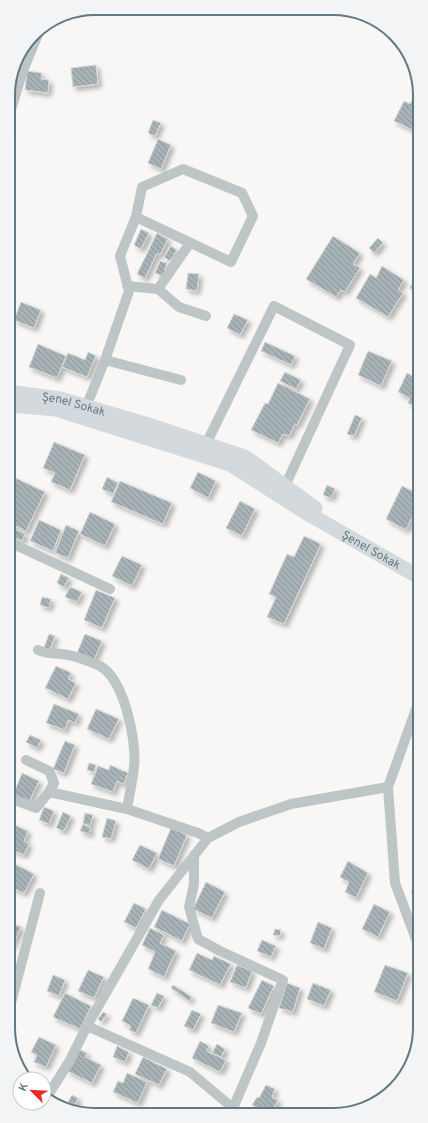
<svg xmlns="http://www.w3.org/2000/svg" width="428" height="1123" viewBox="0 0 428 1123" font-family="Overpass,sans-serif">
	<defs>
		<pattern id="building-back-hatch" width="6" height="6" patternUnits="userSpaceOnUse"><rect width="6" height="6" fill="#a7b3b7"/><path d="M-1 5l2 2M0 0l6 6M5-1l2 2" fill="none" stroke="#8b969a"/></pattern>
		<filter id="shadow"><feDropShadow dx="3.5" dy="3.5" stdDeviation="2" flood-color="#0004"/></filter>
	</defs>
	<rect width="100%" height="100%" fill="#f8f7f5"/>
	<path fill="url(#building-back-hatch)" stroke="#d9d9d7" filter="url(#shadow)" d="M96,65l2,19 -25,3 -2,-19z
		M27,71l15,2 -1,6 8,1 -1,13 -23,-3z
		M414,96l3,1v35l-23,-11 10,-20 6,3z
		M153,120l8,3 -6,13 -7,-3z
		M158,139l13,6 -10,24 -13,-6z
		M141,229l8,4 -8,16 -7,-4z
		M157,233l11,6 -8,16 -3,-2 -12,25 -8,-4z
		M333,236l27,17 -7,11 7,4 -15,24 -4,-2 -5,7 -30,-18z
		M378,238l5,5 -9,10 -5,-5z
		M171,246l6,4 -7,11 -6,-4z
		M160,261l7,2 -4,13 -8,-3z
		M382,266l22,14 -6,10 5,3 -15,24 -32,-19 14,-24 6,4z
		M188,273l11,1 -2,17 -11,-2z
		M413,282l5,2 -4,7 -4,-3z
		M21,302l20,8 -7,18 -20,-8z
		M234,314l14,6 -8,15 -13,-7z
		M265,342l30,14 -4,9 -30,-14z
		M38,344l28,12 -9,22 -28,-11z
		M368,351l24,10 -11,25 -23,-11z
		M88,352l8,4 -9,21 -25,-10 6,-14 17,7z
		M285,372l16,8 -5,9 -16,-8z
		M407,373l11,6v25l-1,3 -9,-4 2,-5 -12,-6z
		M278,383l32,16 -13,26 -2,-1 -6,12 -6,-2 -5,9 -27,-13 14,-27 3,1z
		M355,415l7,3 -8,18 -7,-2z
		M54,442l31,13 -15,35 -19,-8 4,-9 -12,-5z
		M198,472l18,9 -8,17 -18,-10z
		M9,475l36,17 -19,39 -17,-8z
		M107,477l11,6 -5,11 -11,-5z
		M120,481l52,22 -9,21 -52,-22z
		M327,485l8,4 -4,9 -8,-3z
		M402,486l16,8v11l-12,25 -20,-11z
		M240,501l15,8 -13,27 -16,-8z
		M90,512l25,12 -10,22 -25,-12z
		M39,520l22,10 -8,21 -23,-10z
		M66,525l13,6 -11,27 -13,-5z
		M9,526l16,8 -3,7 -13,-6z
		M304,536l17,8 -37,80 -17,-7 9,-20 -7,-3 18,-40 7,3z
		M122,556l20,9 -10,21 -20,-10z
		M61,574l8,4 -5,9 -7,-4z
		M70,587l12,5 -5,10 -12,-5z
		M96,590l19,8 -13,30 -18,-8z
		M42,597l9,2 -2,9 -9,-3z
		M49,634l6,2 -5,14 -6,-2z
		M85,634l17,7 -8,19 -17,-7z
		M56,666l15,7 -3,6 8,4 -8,16 -23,-11z
		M54,704l25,10 -4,9 -7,-3 -3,10 -19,-7z
		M96,709l23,10 -10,20 -22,-10z
		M30,735l11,5 -4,8 -11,-6z
		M65,741l10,4 -11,28 -11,-4z
		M89,763l7,2 -2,7 -7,-2z
		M110,765l18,8 -4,11 -7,-3 -4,11 -22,-8 7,-18 11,4z
		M22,773l17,8 -10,21 -16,-7z
		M44,807l10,4 -5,13 -10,-4z
		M63,812l8,4 -7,15 -8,-3z
		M85,813l8,2 -3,11 -7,-3z
		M107,818l9,3 -5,18 -9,-2z
		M10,823l18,8 -4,10 5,3 -5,11 -14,-6z
		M83,824l8,4 -2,6 -9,-3z
		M171,828l16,7 -13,31 -16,-7z
		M140,845l17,8 -8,16 -17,-9z
		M348,861l20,12 -12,25 -11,-6 4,-10 -9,-5z
		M13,863l21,11 -10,19 -14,-6v-19z
		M418,875h1v21l-8,-4z
		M206,882l19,10 -13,26 -19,-9z
		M134,903l12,6 -10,19 -12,-6z
		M374,904l16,8 -12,25 -16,-8z
		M162,910l28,14 -8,17 -28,-14z
		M318,922l14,6 -8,21 -14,-6z
		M11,923l10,4 -10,21z
		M150,928l14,7 -4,8 16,8 -12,26 -16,-8 7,-17 -13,-7z
		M275,929l6,1 -1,6 -7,-1z
		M262,940l14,6 -5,11 -14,-6z
		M197,953l15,7 2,-4 17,8 -11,21 -31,-15z
		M237,965l15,6 -6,17 -16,-6z
		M385,965l23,8 -11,28 -23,-9z
		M88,970l16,7 -10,21 -16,-7z
		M53,975l12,5 -6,16 -12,-5z
		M262,980l12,6 -13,28 -13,-6z
		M287,983l13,5 -7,24 -14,-4z
		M313,983l18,7 -7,16 -17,-7z
		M173,985l19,12 -3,4 -18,-13z
		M65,993l26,13 -11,23 -27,-12z
		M157,993l7,3 -6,12 -7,-3z
		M133,998l16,7 -13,28 -7,-3 2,-4 -9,-5z
		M218,1005l24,8 -8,19 -23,-9z
		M192,1010l9,4 -8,16 -9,-4z
		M103,1012l4,2 -6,8 -3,-3z
		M39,1037l17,8 -10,22 -12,-5 3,-7 -6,-3z
		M200,1041l9,5 -3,5 20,9 -6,12 -28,-14z
		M217,1044l8,5 -4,8 -9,-4z
		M117,1046l12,6 -4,10 -12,-5z
		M78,1049l9,4 -2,4 16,8 -9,18 -25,-12z
		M143,1057l24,12 -8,16 -24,-11z
		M127,1073l20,9 -9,21 -25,-11 5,-11 5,2z
		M266,1085l9,4 -3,8 6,3 -6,12 -5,1 -15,-8 5,-8 2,1z
		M72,1095l6,3 -3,7 -7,-3z"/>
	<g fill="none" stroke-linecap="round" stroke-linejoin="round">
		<path stroke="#bec5c7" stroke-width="10" d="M8,120l14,-47 19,-46
			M127,286l31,3 32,-46
			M158,289l21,18 27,9
			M105,360l24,-69 -9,-35 16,-39 6,-30 41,-18 59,24 11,23 -22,46 -95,-45
			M86,407l19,-47 76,20
			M206,444l68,-138 76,39 -65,141
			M9,542l101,47
			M38,650c9,4 14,3 24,4 12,1 27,7 38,12 24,13 37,75 34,100 -1,15 -5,29 -7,43
			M419,701l-31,86 7,96 25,67
			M49,792l78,17 71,24 10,5
			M10,798l26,10 13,-16 5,-9 -5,-12 -23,-11
			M194,855v29l-5,23 9,32 22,12 63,29 -22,63 -30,70
			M11,1003l29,-110
			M87,1026l103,46 43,36
			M48,1099l2,-7 19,-30 18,-36 72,-126 49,-62 31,-16 52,-18 97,-17"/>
		<g stroke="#d3d9dc" stroke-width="15">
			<path id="s1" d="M9,392l51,7 95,28 90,30 70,51"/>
			<path id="s2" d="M9,405l47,4 174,55 75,48 114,65"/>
		</g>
	</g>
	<g text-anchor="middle" stroke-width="4" stroke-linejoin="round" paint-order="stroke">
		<g font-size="12" fill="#627981" stroke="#fff">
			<text dy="4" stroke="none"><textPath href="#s1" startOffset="66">Şenel Sokak</textPath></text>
			<text dy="4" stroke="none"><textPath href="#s2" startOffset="395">Şenel Sokak</textPath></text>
		</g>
	</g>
	<path d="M0 0H428V1123H0ZM95 15H333A80 80 0 0 1 413 95V1028A80 80 0 0 1 333 1108H95A80 80 0 0 1 15 1028V95A80 80 0 0 1 95 15Z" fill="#f2f4f5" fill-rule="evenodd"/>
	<path fill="none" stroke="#627981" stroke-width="2" d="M95 15H333A80 80 0 0 1 413 95V1028A80 80 0 0 1 333 1108H95A80 80 0 0 1 15 1028V95A80 80 0 0 1 95 15Z"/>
	<g transform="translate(32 1091) rotate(294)"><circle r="19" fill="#ffffff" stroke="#c0c9cd"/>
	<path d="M0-3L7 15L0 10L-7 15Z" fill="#e82c25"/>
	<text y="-6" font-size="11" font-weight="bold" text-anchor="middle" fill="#627981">K</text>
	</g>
</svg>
